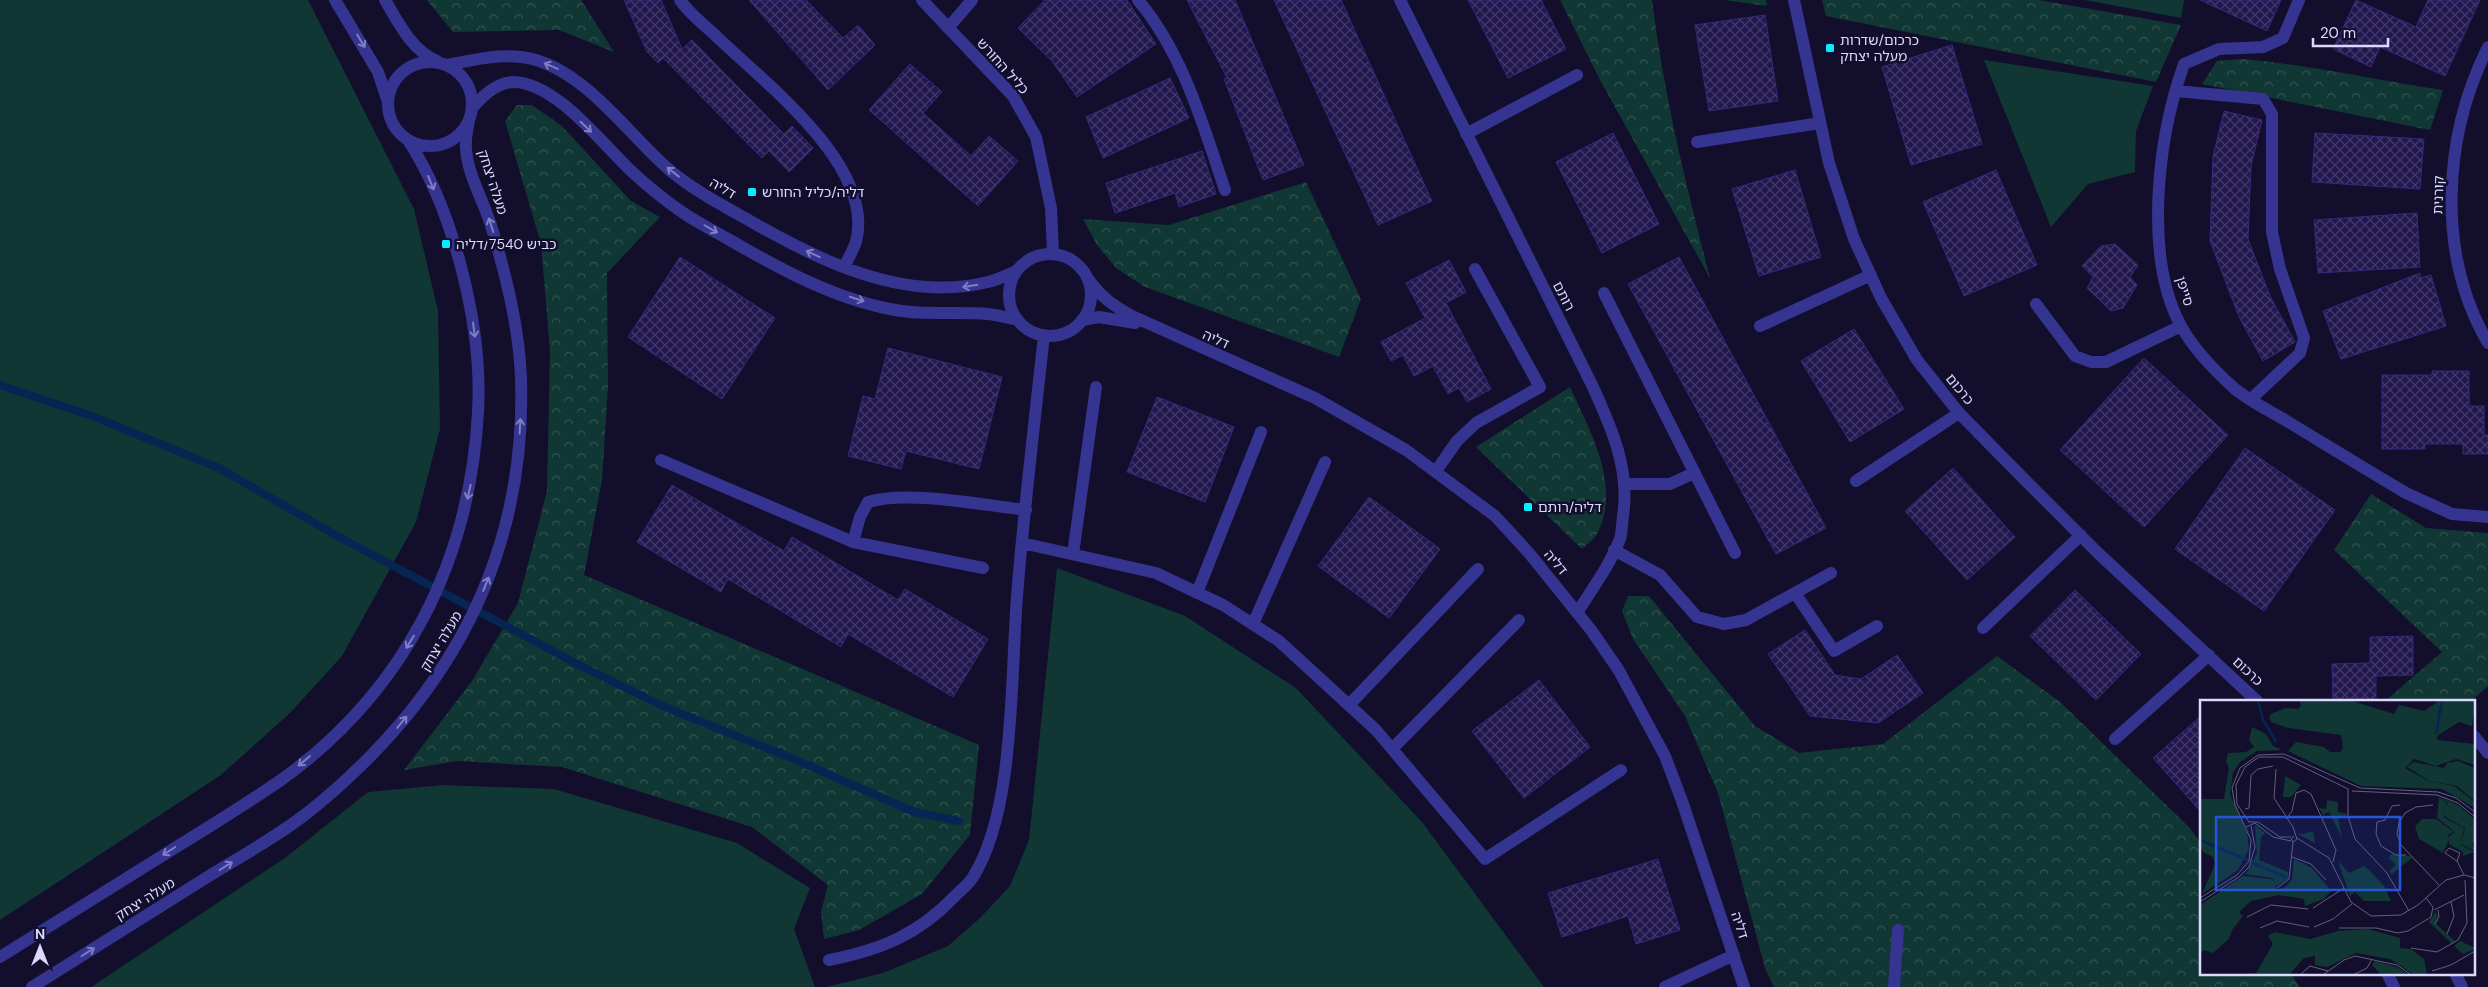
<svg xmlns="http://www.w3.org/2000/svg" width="2488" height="987" viewBox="0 0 2488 987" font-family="'DM Sans','Noto Sans Hebrew',sans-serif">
	<defs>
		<pattern id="park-crowns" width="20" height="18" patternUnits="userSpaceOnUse" patternTransform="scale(1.25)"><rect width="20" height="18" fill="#103734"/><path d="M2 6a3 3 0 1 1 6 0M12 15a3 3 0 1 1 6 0" fill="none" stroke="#325352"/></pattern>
		<pattern id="building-cross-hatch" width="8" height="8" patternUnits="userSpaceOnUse" patternTransform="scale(1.25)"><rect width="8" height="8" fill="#22184f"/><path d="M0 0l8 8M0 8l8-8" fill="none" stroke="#423969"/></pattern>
	</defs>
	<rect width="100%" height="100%" fill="#120e2c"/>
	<path fill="#103734" d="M0,0h308l106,209 24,102 2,118 -24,93 -74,134 -51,56 -70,63 -221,145z
		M2085,0h99l-3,18z
		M1984,60l169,26 -17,45 -1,41 -47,12 -37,43z
		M1057,568l128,48 111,72 126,134 122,165h-718l57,-14 65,-27 32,-28 30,-32 19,-46z
		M443,785l111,4 183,54 73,45 -16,41 21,58h-724l194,-129 83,-66z"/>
	<path fill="url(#park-crowns)" d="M427,0h154l33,52 -55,-22 -106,2z
		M1560,0h92c12,96 34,185 58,278l-110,-198z
		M1724,0h42l1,6z
		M1822,0h217l142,25 -25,57 -330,-66z
		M2243,59c67,6 133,21 200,31l-13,40 -228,-46 15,-23z
		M517,105h15l30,21 69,75 29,16 -53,56 1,114 -6,93 -18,95 395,170 -9,90 -48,59 -63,36 -35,9 -3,-27 7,-27 -76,-58 -190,-60 -105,-6 -53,9 68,-89 46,-78 29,-112 3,-140 -9,-107 -36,-123z
		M1306,182l55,117 -22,58 -194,-70 -29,-19 -19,-23 -14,-26 86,6z
		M1570,387c20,44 51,97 28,145 -3,7 -11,12 -16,17l-106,-102z
		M2371,494l55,34 62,5v153l-17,15h-86l57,-49 -108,-102z
		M1628,596h21l106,130 44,27 84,-9 114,-88 63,46 129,125 13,18v128h89l8,14h-525l-9,-19 -47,-175 -33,-77 -52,-77 -11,-28z"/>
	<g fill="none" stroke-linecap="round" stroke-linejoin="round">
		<path stroke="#072552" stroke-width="8" d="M0,385l92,31 127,52 120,69 242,129 86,42 127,51 120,53 45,9"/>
	</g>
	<path fill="url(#building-cross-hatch)" stroke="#36287d" d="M624,0h37l21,49 10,-9 92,94 8,-8 21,22 -24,24 -20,-21 -7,7 -99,-100 -5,5 -11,-11z
		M749,0h57l37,38 15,-13 17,20 -47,45z
		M1045,0h82l29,44 -79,53 -25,-36 -34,-33z
		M1187,0h48l69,165 -41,15 -39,-101 3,-1z
		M1274,0h67l91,201 -54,24z
		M1468,0h73l25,49 -58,29z
		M2200,0h81l-14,31z
		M2356,0l60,27 12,-27h52l-35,76 -65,-29 -9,20 -38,-18z
		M1765,15l13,86 -69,10 -14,-86z
		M1952,45l30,99 -71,21 -29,-98z
		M910,64l32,28 -19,21 48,43 18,-20 29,25 -40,45 -109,-96z
		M1170,78l19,40 -86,40 -17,-41z
		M2224,111l38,9 -11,46 -3,73 22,57 25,46 -32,19 -24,-44 -29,-76 3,-85z
		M1613,133l46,91 -57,29 -46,-91z
		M2315,133l109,6 -4,50 -108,-7z
		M1202,151l14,43 -37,13 -4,-14 -60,20 -9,-30z
		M1795,170l26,87 -62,19 -27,-87z
		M1996,170l41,95 -73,31 -41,-94z
		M2417,213l3,54 -102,6 -4,-53z
		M2115,244l23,21 -8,12 7,8 -14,23 -12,3 -24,-23 6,-11 -11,-11 19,-20z
		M680,257l95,61 -53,81 -94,-62z
		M1679,257l147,271 -50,26 -148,-270z
		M1449,260l17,32 -20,11 45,86 -24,13 -8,-14 -11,6 -15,-28 -19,10 -11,-21 -12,6 -10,-19 44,-24 -19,-35z
		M2420,273v5l11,-3 15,51 -105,33 -18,-48z
		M1854,329l50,80 -54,33 -49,-81z
		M888,348l114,29 -23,92 -73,-18 -5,18 -53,-13 15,-60 12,3z
		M2144,358l84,77 -84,92 -84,-77z
		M2432,371h37v35h15v29h4v19h-25v-10h-38v5h-43v-74h50z
		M1157,397l77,30 -29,75 -78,-30z
		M2245,448l90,62 -71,101 -89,-62z
		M1953,468l62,69 -48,43 -62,-69z
		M672,485l112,66 8,-14 106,63 7,-11 83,50 -35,58 -105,-63 -7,13 -113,-68 -7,13 -84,-50z
		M1369,497l71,52 -51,69 -71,-52z
		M2075,590l66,64 -45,46 -66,-64z
		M1805,630l30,45 26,4 36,-24 26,38 -45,30 -68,-7 -42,-62z
		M2413,636v39l-37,1v25h-43l-1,-37 38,-1v-26z
		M1539,680l51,67 -66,51 -52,-67z
		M2202,715v98l-49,-55z
		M1658,859l22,71 -44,14 -8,-28 -66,21 -14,-44z"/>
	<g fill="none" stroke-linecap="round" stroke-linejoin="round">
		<path stroke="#353490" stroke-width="12" d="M335,0l43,72 9,27
			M385,0c13,22 27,51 52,61
			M680,0c9,13 23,24 35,35 48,47 161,130 141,207 -3,8 -8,17 -11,24
			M922,0l91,96 23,41 15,71 2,46
			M1138,0c45,53 65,125 87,190
			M1400,0l193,387c19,42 37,82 30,129 -1,8 -1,16 -3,23 -10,26 -28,50 -43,74
			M1794,0l35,163 25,76 27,59 36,62 42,53 63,64 76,76 159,148
			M2299,0l-16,38 -20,9 -44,2 -35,15c-26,73 -41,192 -3,262 13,24 34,45 54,63 16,13 37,23 55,34 38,23 77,47 116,70l46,21 36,3
			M948,28l24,-28
			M2488,47c-45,90 -52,207 0,296
			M388 104a42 42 0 1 1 84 0a42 42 0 1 1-84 0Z
			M446,65c29,-5 61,-14 90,-5 51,15 91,72 130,107 24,21 52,36 79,51 72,42 158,85 243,64 9,-2 19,-7 28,-11
			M2176,91l87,8 9,15v118l8,37 24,69 -4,15 -49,46
			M473,107c11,-12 23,-24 40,-25 42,0 89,61 116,87 17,16 34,30 53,43 14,10 31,18 46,27 50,29 105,59 162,70 33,7 65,2 98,5 10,1 20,4 30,6
			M1466,134l111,-59
			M1697,142l123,-19
			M1009 295a41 41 0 1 1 82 0a41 41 0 1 1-82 0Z
			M1089,280c12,17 25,26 43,36l183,82 91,52 89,66 34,37 62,77 27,39 47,87 17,45 62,186
			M1604,293l131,260
			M2036,304l39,52 16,6h15l75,-36
			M1082,320l17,-3 36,6
			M1760,326l111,-51
			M661,460l192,82 130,26
			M1436,471l21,-30 19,-18 64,-36 -65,-118
			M1856,481l103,-68
			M1625,484h45l24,-11
			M853,542l7,-25 8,-15c39,-12 115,3 158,8
			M1022,543l134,30 67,32 56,36 97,89 109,129 136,-89
			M1614,550l46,25 37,42 27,7 22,-4 85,-47
			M1073,554l23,-167
			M1197,593l64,-161
			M1795,593l39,58 43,-25
			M1253,624l72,-162
			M1983,628l98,-93
			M1349,705l129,-136
			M2474,736l14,17
			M2115,739l94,-84
			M1392,749l127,-129
			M0,957c57,-35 113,-71 170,-106 37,-23 75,-46 111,-71 123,-88 189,-218 197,-368 5,-84 -24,-201 -70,-272
			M829,960c51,-10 89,-25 126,-64 6,-6 14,-12 18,-19 44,-70 37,-210 45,-293 7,-83 17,-166 26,-249
			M2387,973l7,14
			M2455,973l7,14
			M32,987c59,-37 118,-74 177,-111 34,-21 71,-41 102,-66 137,-111 216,-252 210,-432 -2,-50 -14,-98 -28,-146 -7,-27 -25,-55 -27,-83 -1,-10 1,-19 3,-28
			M1665,987l69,-32
			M1894,987l4,-57"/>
	</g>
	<defs><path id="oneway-shaft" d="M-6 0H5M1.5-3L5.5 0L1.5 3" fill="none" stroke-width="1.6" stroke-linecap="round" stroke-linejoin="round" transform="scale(1.25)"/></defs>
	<g stroke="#807ec2">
		<use href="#oneway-shaft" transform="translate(361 41) rotate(59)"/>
		<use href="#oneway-shaft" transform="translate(551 66) rotate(-157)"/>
		<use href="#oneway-shaft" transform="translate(586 127) rotate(44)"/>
		<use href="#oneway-shaft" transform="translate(673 172) rotate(-142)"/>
		<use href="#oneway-shaft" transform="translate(431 183) rotate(68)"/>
		<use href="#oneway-shaft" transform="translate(491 225) rotate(-108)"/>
		<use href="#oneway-shaft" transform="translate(711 229) rotate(30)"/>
		<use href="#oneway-shaft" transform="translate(813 254) rotate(-155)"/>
		<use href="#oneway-shaft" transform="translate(970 286) rotate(170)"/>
		<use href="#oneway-shaft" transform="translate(857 299) rotate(18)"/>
		<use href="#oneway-shaft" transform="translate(474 330) rotate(83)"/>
		<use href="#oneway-shaft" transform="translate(520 426) rotate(-87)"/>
		<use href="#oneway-shaft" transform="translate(469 492) rotate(103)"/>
		<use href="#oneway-shaft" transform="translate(486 584) rotate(-68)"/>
		<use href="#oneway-shaft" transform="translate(410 642) rotate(122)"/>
		<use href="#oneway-shaft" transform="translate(402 722) rotate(-51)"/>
		<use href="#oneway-shaft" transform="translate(304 761) rotate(140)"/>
		<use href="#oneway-shaft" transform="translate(169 851) rotate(148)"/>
		<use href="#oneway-shaft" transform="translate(226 866) rotate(-32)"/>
		<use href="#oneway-shaft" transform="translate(88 952) rotate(-32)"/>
	</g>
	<g fill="#05edff" stroke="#120e2c" stroke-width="2">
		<rect x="1825" y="43" width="10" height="10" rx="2.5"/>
		<rect x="747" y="187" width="10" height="10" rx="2.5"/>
		<rect x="441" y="239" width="10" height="10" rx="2.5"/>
		<rect x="1523" y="502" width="10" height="10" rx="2.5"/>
	</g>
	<g text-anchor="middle" stroke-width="5" stroke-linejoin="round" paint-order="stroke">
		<g font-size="14" fill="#dcd9ff" stroke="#120e2c" text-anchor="start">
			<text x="1840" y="45">כרכום/שדרות<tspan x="1840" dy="16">מעלה יצחק</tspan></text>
			<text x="762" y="197">דליה/כליל החורש</text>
			<text x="456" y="249">כביש 7540/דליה</text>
			<text x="1538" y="512">דליה/רותם</text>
		</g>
		<g font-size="14" fill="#dcd9ff" stroke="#120e2c">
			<text transform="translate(1003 66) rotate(48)" y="5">כליל החורש</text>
			<text transform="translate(493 182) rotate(72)" y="5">מעלה יצחק</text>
			<text transform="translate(723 188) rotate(30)" y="5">דליה</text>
			<text transform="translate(2438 195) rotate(-88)" y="5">קורנית</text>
			<text transform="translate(2185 291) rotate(73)" y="5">סייפן</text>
			<text transform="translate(1564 296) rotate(63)" y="5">רותם</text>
			<text transform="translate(1216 339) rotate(24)" y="5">דליה</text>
			<text transform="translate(1960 389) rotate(51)" y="5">כרכום</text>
			<text transform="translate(1556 562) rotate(50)" y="5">דליה</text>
			<text transform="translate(441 641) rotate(-59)" y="5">מעלה יצחק</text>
			<text transform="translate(2248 671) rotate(43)" y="5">כרכום</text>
			<text transform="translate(145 899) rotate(-32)" y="5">מעלה יצחק</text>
			<text transform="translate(1740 925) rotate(72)" y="5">דליה</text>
		</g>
	</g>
	<g transform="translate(2200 700)">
		<rect width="275" height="275" fill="#120e2c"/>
		<path d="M100,1h52l42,13 5,-9 25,6 15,-10h36l-3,25 -13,-4 -22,14 1,4 36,4 1,21 -19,-6 -20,7 -22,-7 -9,9 23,13 26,5 21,16v6l-33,-19 -81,-3 -73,-35 8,-9 28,5 6,5h10l3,-4 -2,-13 -53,-7 -17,-6 -2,-5 2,-3 14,-6 13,1 3,-3zM52,27l14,7 7,12 9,4 -25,1 -17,11 -7,11 -3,21 17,39 2,16 -11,21 -36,24 13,-30 -2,-7 -9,-4 -4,-7v-47h24l5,-31 -3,-7 2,-8 18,-1 8,-5 -5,-7zM239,97l8,6 -5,10 3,5 19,10 -3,17 14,7 -12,4v-4l-14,-8v-8l6,-4 -18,-14zM94,159l18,9 19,23 -7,8 -19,7 -1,-7 -25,-4 -28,6 -12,11 4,4 -11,14 -3,9 -16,14 -10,-3 -3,5v-50l43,-29 28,3 5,4v7l10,-3 6,-8zM168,229l32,9v10l11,1 13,10 3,15h-14l-23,-15 -34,-6 -29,14 -12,-2v-9l-11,2 -14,16h-49l15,-1 17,-29 -5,-8 6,-4 36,7 28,-8z" fill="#103734"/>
		<path d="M258,61l17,7v33l-18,-15 -28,-5 -22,-14 7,-5 30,6 3,-5zM240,97l20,9 15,14v22l-3,2 3,7 -14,-7 4,-16 -21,-12 -2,-4 6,-9zM222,119h14l18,13 -6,3 1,5 -6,13 -24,-14 -4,-13z" fill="#103734"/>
		<path d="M85,76l16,9 -10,12h-8zM127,100l11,2v10l8,1 1,5 -9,-1 4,21 -13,-26 -6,3 -4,-7 7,1zM55,125l10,8 -4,4 -2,23 29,12v7l-11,7 -5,-8 -26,-4 11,-21zM113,131l2,12 -19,-10 7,1zM191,154l19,2 2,2 -20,16 -3,-3 7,-6 -7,-7zM138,161l11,12 15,-7 4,3 16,17 7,15h-27l-9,-9 -5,4zM235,212l3,4 -3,7 20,18 -3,3 -23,-22zM260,241l15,7v1l-12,5 -9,-8zM175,261l22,6 10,7h-27l-8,-9z" fill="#103734"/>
		<path fill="none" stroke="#072552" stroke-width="2.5" d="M58,1l5,19 13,22M236,34l6,-33M0,140l48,20M51,162l36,16"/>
		<path fill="none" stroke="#635f80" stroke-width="1" d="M76,69l-2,29 19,29 4,12 -4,3 -2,-3 3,-3M148,89v27l7,23 32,34 22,38M152,91l85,4 21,8 17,14M200,105l-8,1 -7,14 -8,2 -1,12 5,12 15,9h10M233,105l-17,2 -11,6 -6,10 -2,11 4,11 38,40M45,109l4,-1 2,-33 7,-6 15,-3M86,119l6,-8 4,-18 8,-3 7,4 25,56 -3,12M49,122l-12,-18 -1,-19 9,-18 14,-10h24l65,32M49,122h9l22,15h11M46,127l9,-4 18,14 18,4M97,138l32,20 22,44 20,14 30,-1 17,-10 28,-25 18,-5 11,3M92,157l19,7 15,16M257,161l3,-8 -11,-5 -4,5 12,8 7,14M77,188l12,-9 4,-37M0,198l37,-23 12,-14 2,-21 -16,-35 -3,-17 8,-20 18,-13 26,-1 76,34 78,4 18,6 19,14M0,202l39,-25 10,-10 6,-20 -4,-21M113,208l31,-20M234,210l30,-15M47,217l24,-12 37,4M235,224l4,-7 -1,-7M114,227l19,-8 19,-15M60,228l17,-7 32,6M139,228h37l22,5 10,-2 23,-14 2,-10 -7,-9M247,234l7,-18 -3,-14M211,248l26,4 21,-12 9,-17 -2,-43M232,271l19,-6 24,-14M101,274l9,-8 18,5M124,274l20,-14 11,-4 42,9 13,9M155,274l12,-6 5,-9"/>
		<path fill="#2755da" fill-opacity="0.15" stroke="#2755da" stroke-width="2.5" d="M16,117h184v73h-184z"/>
		<rect width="275" height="275" fill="none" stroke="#dcd9ff" stroke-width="2.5"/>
	</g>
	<g transform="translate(40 947)" stroke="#120e2c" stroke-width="4" paint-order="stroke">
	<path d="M0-4L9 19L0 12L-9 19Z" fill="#dcd9ff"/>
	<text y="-8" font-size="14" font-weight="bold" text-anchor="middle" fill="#dcd9ff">N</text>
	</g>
	<path d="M2313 38v8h75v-8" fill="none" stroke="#dcd9ff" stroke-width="2.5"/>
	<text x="2320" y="38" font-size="15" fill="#dcd9ff" stroke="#120e2c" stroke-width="4" paint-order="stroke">20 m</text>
</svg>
